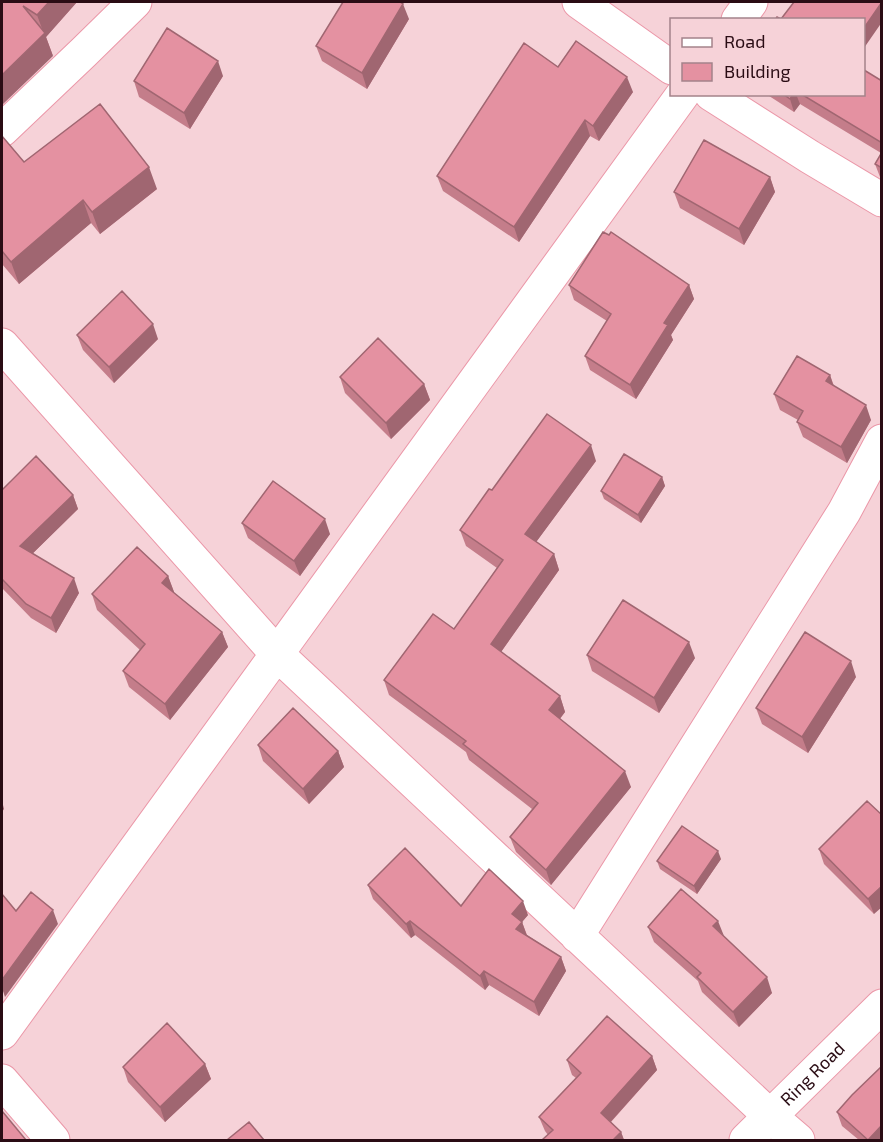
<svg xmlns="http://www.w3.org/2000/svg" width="883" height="1142" viewBox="0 0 883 1142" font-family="'Exo 2',sans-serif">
	<rect width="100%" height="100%" fill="#f6d2d8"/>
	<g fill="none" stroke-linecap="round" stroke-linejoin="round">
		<g stroke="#eb97a8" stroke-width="35">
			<path id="street" d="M579,2l93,66
				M738,20l13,-18
				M711,94l99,63 72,43
				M2,130l82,-78 51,-50
				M2,345l275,309 493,462 28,24
				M577,936l267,-424 38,-71
				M2,1033l681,-939
				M2,1081l51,59"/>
		</g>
		<g stroke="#eb97a8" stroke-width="35">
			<g id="secondary">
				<path id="s1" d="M746,1140l136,-134"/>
			</g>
		</g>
		<use href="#street" stroke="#fff" stroke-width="33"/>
		<use href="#secondary" stroke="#fff" stroke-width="33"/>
	</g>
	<path fill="#c47d8a" d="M2,2h75l-31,35 7,19z
		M409,19l-42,70 -45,-28 -6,-15z
		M558,67l75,25 -34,49 -9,-5 -71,106 -76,-51 -6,-15z
		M223,76l-33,53 -51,-32 -5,-16z
		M882,81v97l-2,-1 -5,-13 6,-11 -81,-49 -6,8 -28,-18h98z
		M2,136l22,26 133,27 -57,45 -9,-11 -72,61 -17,-20z
		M770,177l5,15 -31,53 -64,-37 -6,-16z
		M569,285h120l5,14 -23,36 2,5 -37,59 -46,-29 -5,-14 22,-35 -33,-21z
		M77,335l81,4 -44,44 -31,-33z
		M830,375l4,11 37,34 -24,43 -44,-26 -6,-15 1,-2 -18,-10 -6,-16z
		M340,377l84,7 6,16 -39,39 -46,-46z
		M596,461l-60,81 18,12 5,16 -58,82 59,44 5,16 -5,7 71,68 -80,98 -35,-33 -6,-15 22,-28 -63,-49 -3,-8 -77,-57 -5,-15 70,-51 43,-61 -31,-22 -6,-16 32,-40z
		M662,477l3,9 -24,37 -37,-24 -3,-8z
		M2,490l71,5 5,14 -46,45 47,39 -23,40 -25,-15 -29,-30z
		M242,523l88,11 -30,42 -52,-38z
		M168,576l6,16h-1l49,40 6,15 -58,73 -41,-33 -6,-16 17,-21 -43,-40 -5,-16z
		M587,655l108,3 -36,55 -67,-42z
		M856,677l-48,76 -46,-29 -6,-16z
		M258,745l80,6 6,16 -35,37 -46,-43z
		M882,815l-8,99 -50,-50 -5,-15z
		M721,859l-24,35 -37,-25 -3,-8z
		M368,885l93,21 67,9 -6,7 5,13 34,22 5,14 -27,45 -50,-31 -4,5 -70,-55 -4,3 -38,-39z
		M648,927l75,9 49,57 -33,34 -37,-35 -4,-11 -44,-39z
		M652,1056l5,14 -46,52 10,10 3,8h-82l6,-5 -3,-4 -6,-14 37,-39 -4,-3 -5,-15z
		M205,1064l6,15 -46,43 -37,-40 -5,-15z
		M837,1112l45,28h-23l-17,-14z"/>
	<path fill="#a06671" d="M49,2h28l-31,35 7,19 -51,49v-30l42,-41 -7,-19z
		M882,2v20l-18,26v-20z
		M403,4l6,15 -42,70 -5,-16z
		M218,61l5,15 -33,53 -6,-16z
		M627,77l6,15 -34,49 -6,-15z
		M793,94h3l4,10 -6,8 -4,-13z
		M585,120l5,16 -71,106 -5,-15z
		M149,167l8,22 -57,45 -8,-22z
		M770,177l5,15 -31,53 -5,-16z
		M83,200l8,23 -72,61 -8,-22z
		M689,285l5,14 -23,36 2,5 -37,59 -6,-14 34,-62z
		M153,324l5,15 -44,44 -5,-16z
		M830,375l5,16 -9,-10z
		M424,384l6,16 -39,39 -5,-16z
		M866,405l5,15 -24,43 -6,-16z
		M591,445l5,16 -65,88 -6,-15z
		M662,477l3,9 -24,37 -3,-8z
		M73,495l5,14 -53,52 -5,-15z
		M325,519l5,15 -30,42 -6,-15z
		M554,554l5,16 -63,89 -5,-15z
		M168,576l6,16 -7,7 -5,-16z
		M74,578l5,15 -23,40 -5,-15z
		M222,632l6,15 -58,73 -5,-16z
		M689,642l6,16 -36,55 -5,-15z
		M851,661l5,16 -48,76 -6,-16z
		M560,696l5,16 -11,14 -5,-16z
		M338,751l6,16 -35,37 -6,-15z
		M625,771l6,16 -80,98 -5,-15z
		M2,801l2,8 -2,3z
		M718,851l3,8 -24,35 -3,-8z
		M882,886v21l-8,7 -6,-15z
		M523,901l5,14 -6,7 5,14 -6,7 -9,-29z
		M53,910l5,14 -53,73 -3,-9v-8z
		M410,921l5,14 -4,3 -5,-14z
		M718,921l6,15 -11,-10z
		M561,957l5,14 -27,45 -5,-14z
		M484,971l5,14 -4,5 -5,-14z
		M767,977l5,16 -33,34 -6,-15z
		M652,1056l5,14 -51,57 -5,-14z
		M205,1064l6,15 -46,43 -5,-15z
		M882,1125v15h-14z
		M621,1132l3,8h-11z"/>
	<path fill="#e491a1" stroke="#a06671" stroke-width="1.5" d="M2,2h47l-12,13 -14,-9 22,27 -43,42z
		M343,2h57l3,2 -41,69 -46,-27z
		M794,2h88l-18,26v-8h-89l2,-3 4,2z
		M167,28l51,33 -34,52 -50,-32z
		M576,41l51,36 -34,49 -8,-6 -71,107 -77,-51 87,-133 34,24z
		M864,70l18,11v62l-81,-49h63z
		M783,94h10l-3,5z
		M100,104l49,63 -57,45 -9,-12 -72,62 -9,-11v-115l22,26z
		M704,140l66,37 -31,52 -65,-37z
		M882,152v16l-7,-4z
		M603,232l6,3 2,-3 78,53 -25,38 4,2 -38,60 -45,-29 26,-42 -42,-29z
		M122,291l31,33 -44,43 -32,-32z
		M378,338l46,46 -38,39 -46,-46z
		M797,356l33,19 -4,6 40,24 -25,42 -44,-25 6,-11 -29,-17z
		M547,414l44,31 -66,89 29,20 -63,90 69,52 -11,14 76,61 -79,99 -36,-33 28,-34 -75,-59 3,-3 -82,-61 49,-66 21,15 49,-69 -43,-30 29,-41 3,1z
		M624,454l38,23 -24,38 -37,-24z
		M36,456l37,39 -53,51 54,32 -23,40 -25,-14 -24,-25v-89z
		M273,481l52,38 -31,42 -52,-38z
		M137,547l31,29 -6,7 60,49 -57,72 -42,-33 22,-27 -53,-50z
		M623,600l66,42 -35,56 -67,-43z
		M805,632l46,29 -49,76 -46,-29z
		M293,708l45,43 -35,38 -45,-44z
		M867,801l15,14v71l-14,13 -49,-50z
		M682,826l36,25 -24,35 -37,-25z
		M405,848l56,58 28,-37 34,32 -11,13 10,8 -6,7 45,28 -27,45 -50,-31 -4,5 -70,-55 -4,3 -38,-39z
		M681,889l37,32 -5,5 54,51 -34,35 -36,-35 4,-4 -53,-46z
		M31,892l22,18 -51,70v-86l14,17z
		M607,1016l45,40 -51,57 20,19 -8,8h-71l11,-10 -14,-13 42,-44 -14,-13z
		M167,1023l38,41 -45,43 -37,-40z
		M882,1066v59l-14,15 -31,-28 15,-17z
		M2,1111l24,29h-24z
		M249,1122l15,18h-37z"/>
	<g text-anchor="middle" stroke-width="6" stroke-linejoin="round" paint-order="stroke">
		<g font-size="18" fill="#2a0c14" stroke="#f6d2d8">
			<text dy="6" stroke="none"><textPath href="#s1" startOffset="94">Ring Road</textPath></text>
		</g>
	</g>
	<rect width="883" height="1142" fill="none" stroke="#2a0c14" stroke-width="6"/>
	<rect x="670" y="18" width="195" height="78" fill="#f6d2d8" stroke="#a4838a" stroke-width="1.5"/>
	<rect x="682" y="38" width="30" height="9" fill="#ffffff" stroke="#a4838a" stroke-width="1.5"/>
	<text x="724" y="48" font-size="18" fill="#2a0c14">Road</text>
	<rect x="682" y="63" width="30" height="18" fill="#e491a1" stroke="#a4838a" stroke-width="1.5"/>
	<text x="724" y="78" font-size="18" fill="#2a0c14">Building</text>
</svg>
